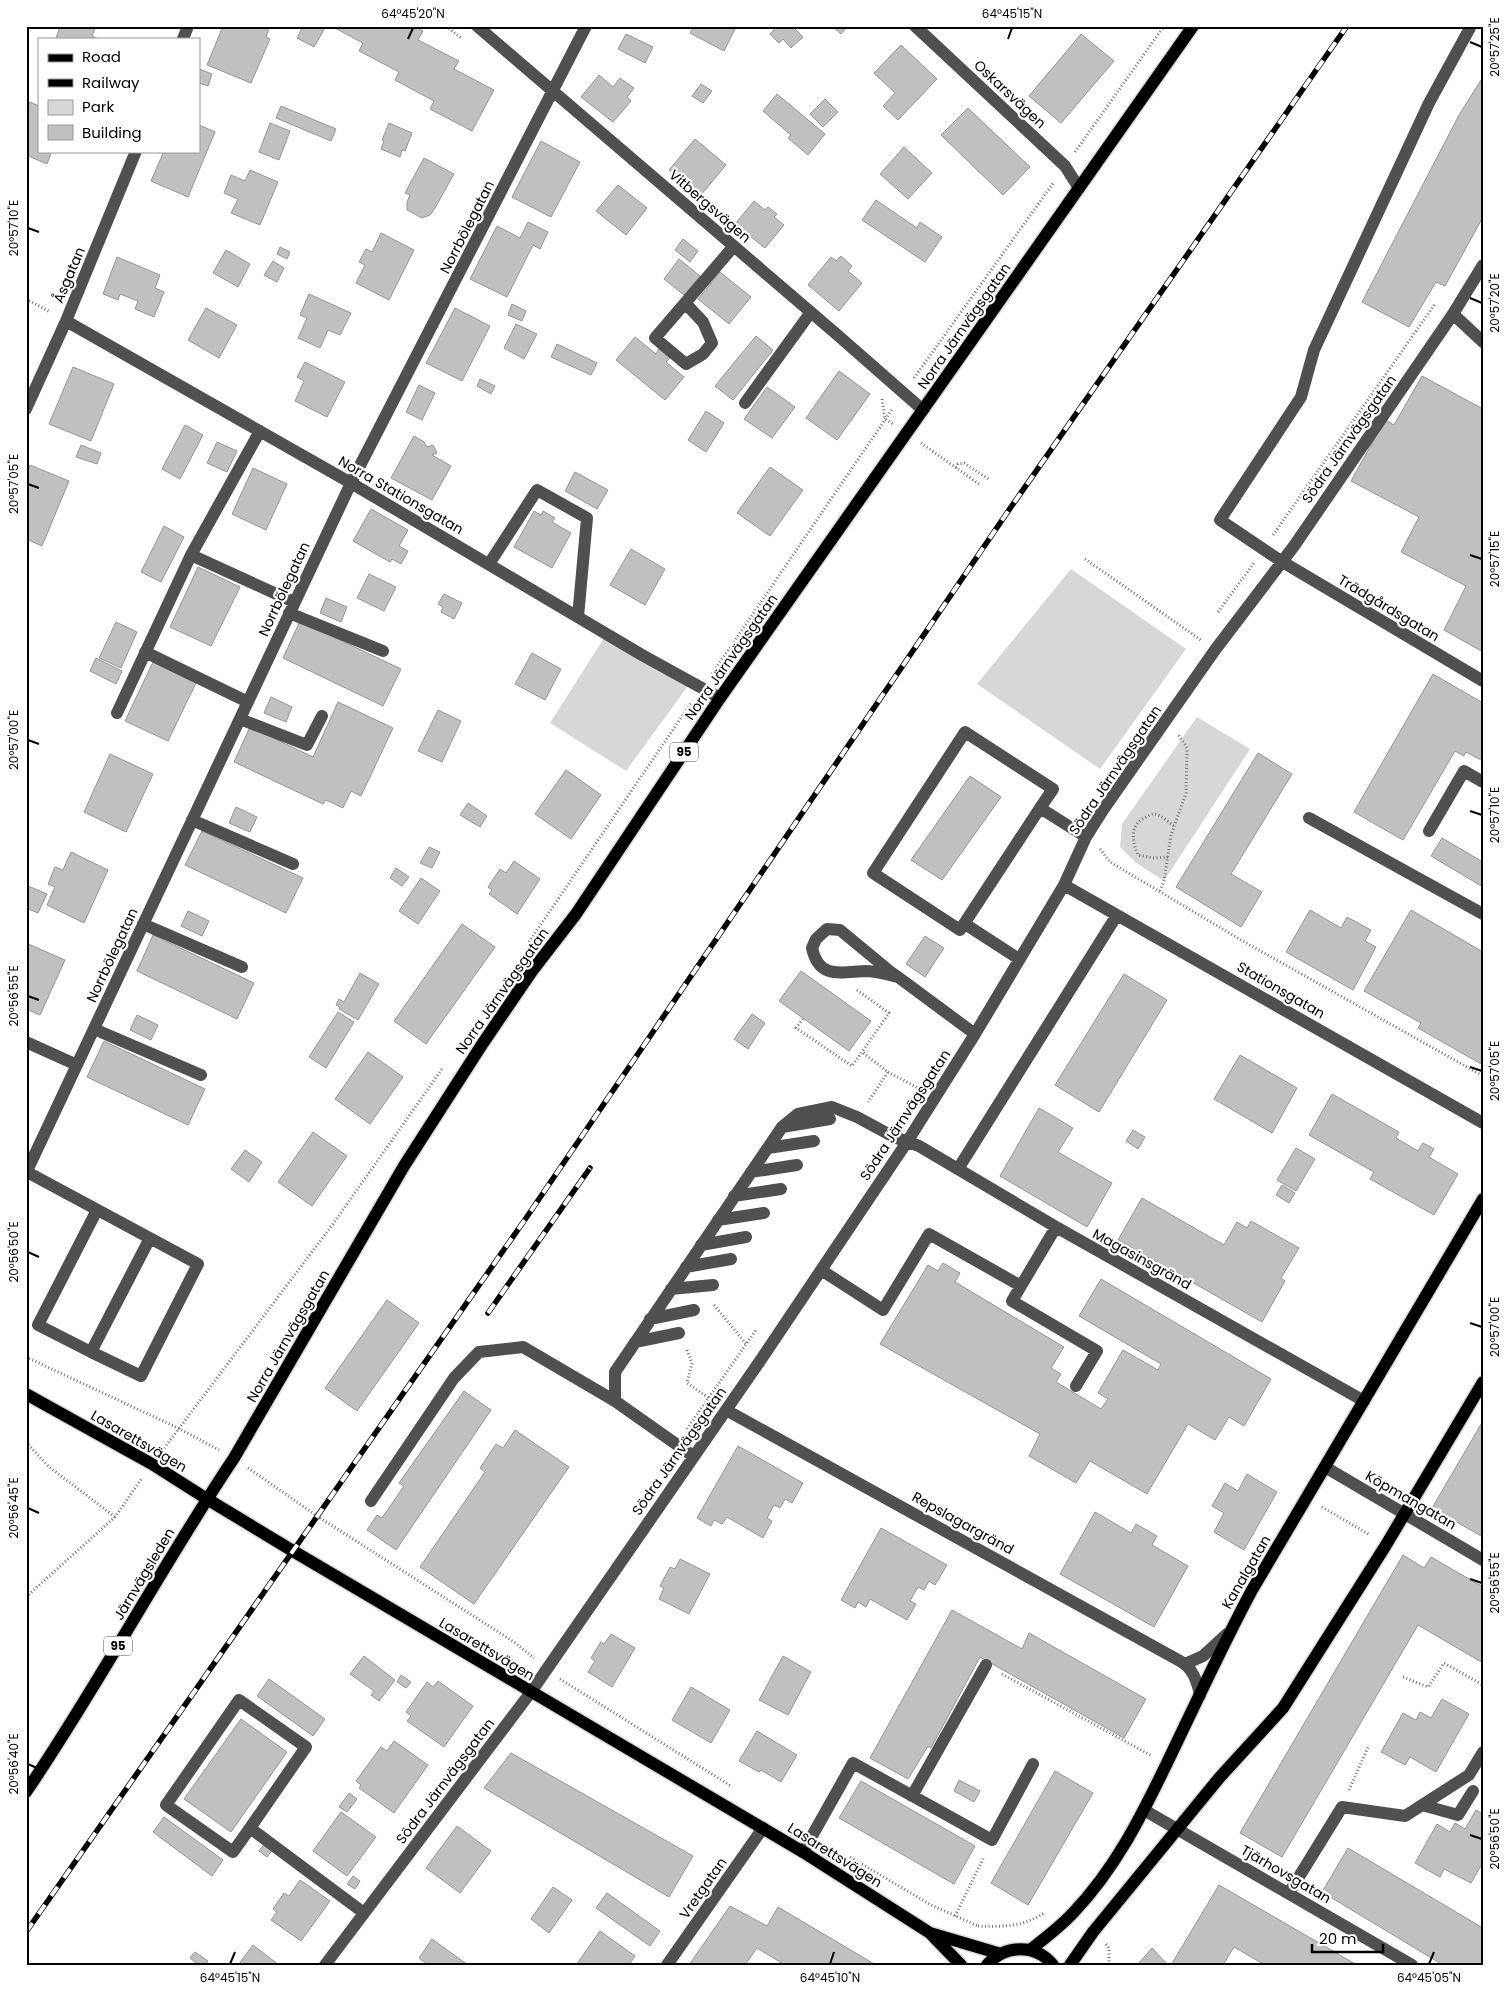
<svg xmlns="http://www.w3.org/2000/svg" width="1509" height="1991" viewBox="0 0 1509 1991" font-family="Poppins,sans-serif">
	<rect width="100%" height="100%" fill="#fff"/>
	<path fill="#d7d7d7" d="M1071,569l115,80 -86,120 -123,-85z
		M604,638l84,48 -62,85 -76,-48z
		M1197,717l53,32 -86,132 -29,-19 -15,-15 2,-23z"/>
	<path fill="#c0c0c0" stroke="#949494" d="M59,26h37l-4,10 7,3h-41l-2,-1 4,-11z
		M223,26h47l-4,11 4,2 -19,44 -44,-18z
		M303,26h23l-12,21 -17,-9z
		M331,26h83l9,5 -5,9 41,21 -5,8 40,21 -22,41 -42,-22 4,-8 -39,-21 4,-8 -40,-21 4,-8z
		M694,26h37l4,3 -11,22 -34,-18z
		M778,26h18l-2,2 9,9 -12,11 -8,-9 -4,4 -9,-9z
		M832,26h16l-7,8z
		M626,34l27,13 -8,16 -27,-14z
		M1081,34l33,27 -53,62 -32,-27z
		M901,45l36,34 -39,41 -15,-14 12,-13 -21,-20z
		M199,69l13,5 -4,12 -9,-3z
		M599,75l14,12 7,-9 14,10 -7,9 4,4 -18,21 -32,-25z
		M1483,77v140l-38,69 -9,-4 -27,45 -47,-25 97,-187z
		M701,84l11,7 -9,12 -11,-7z
		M777,94l48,40 -17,21 -20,-17 3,-3 -28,-24z
		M825,99l13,13 -15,15 -13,-13z
		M30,102l9,4v45h13l-5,13 -21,-9v-44z
		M281,106l55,23 -5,12 -55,-23z
		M968,108l62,59 -27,28 -62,-60z
		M270,123l20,8 -11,29 -20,-8z
		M389,123l23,10 -7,18 -3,-1 -2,7 -19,-8 3,-8 -2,-1z
		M199,125l16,7 -27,65 -37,-16 13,-30h35z
		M695,139l31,26 -26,31 -31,-26z
		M541,141l39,21 -29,55 -39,-20z
		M904,147l28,26 -24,26 -28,-25z
		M424,158l30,16 -19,34 -5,7 -8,3 -15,-8v-8l3,-7 -5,-2z
		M250,170l28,12 -18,43 -29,-12 7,-14 -14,-6 7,-18 14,6z
		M618,185l29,23 -21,27 -30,-24z
		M876,200l41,28 3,-6 22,15 -17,25 -63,-42z
		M754,201l11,9 3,-3 9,7 -3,3 10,8 -19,23 -30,-24z
		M528,222l20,10 -8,17 -7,-4 -26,52 -37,-18 27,-53 23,12z
		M381,233l33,17 -25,50 -33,-17 9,-18 -6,-3 7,-13 6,3z
		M683,239l15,12 -8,11 -15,-12z
		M280,247l10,5 -3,7 -10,-5z
		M226,250l24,14 -12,23 -25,-14z
		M841,256l11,10 -4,5 14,12 -23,28 -31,-26 23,-28 5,4z
		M117,257l43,18 -5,13 9,4 -10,25 -19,-8 3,-8 -18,-7 -2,6 -15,-6z
		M679,259l21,17 -16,19 -20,-16z
		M273,261l11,7 -7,14 -13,-7z
		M720,272l31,25 -22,27 -31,-25z
		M309,294l42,19 -11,22 -12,-5 -8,18 -22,-10 9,-20 -7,-3z
		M512,304l14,7 -4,10 -14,-6z
		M206,308l31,17 -18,33 -31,-18z
		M455,308l35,18 -28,55 -36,-18z
		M516,324l21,10 -13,25 -20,-11z
		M756,336l17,14 -40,50 -18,-14z
		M635,337l21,17 3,-5 11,9 -4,4 18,15 -19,23 -49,-40z
		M557,344l40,19 -6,12 -40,-18z
		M305,362l40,20 -18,35 -32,-16 9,-20 -7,-4z
		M73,367l41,17 -23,57 -42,-17z
		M839,371l31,23 -33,46 -31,-22z
		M1422,376l61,33v243l-39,-22 22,-44 -65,-34 18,-35 -68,-36 34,-61 9,5z
		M480,379l15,7 -4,8 -14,-8z
		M419,385l16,8 -13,27 -16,-8z
		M767,387l28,20 -23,31 -28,-19z
		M706,411l18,12 -18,29 -18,-12z
		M185,425l18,10 -23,44 -18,-10z
		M414,436l10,6 3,5 6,-2 4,8 -5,2 19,11 -19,34 -41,-22z
		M217,442l20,9 -10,21 -20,-9z
		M81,445l20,8 -4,11 -21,-7z
		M30,465l39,16 -27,65 -16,-7v-64z
		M770,467l33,23 -33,46 -33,-23z
		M253,468l34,16 -21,46 -34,-16z
		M575,472l33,18 -11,19 -32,-18z
		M371,509l37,21 -9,16 9,5 -7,13 -9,-5 -2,3 -37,-21z
		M534,511l7,4 2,-4 12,7 -3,4 19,11 -19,35 -38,-21z
		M164,526l20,11 -23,45 -20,-10z
		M631,549l34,20 -20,36 -35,-20z
		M198,567l42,20 -29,59 -41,-19z
		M369,574l27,13 -12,24 -27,-13z
		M444,594l18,9 -8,16 -13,-7 2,-5 -5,-3z
		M326,598l21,9 -6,15 -21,-9z
		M300,621l101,48 -18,37 -100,-48z
		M116,622l21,10 -16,36 -22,-10z
		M532,653l29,16 -16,31 -30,-16z
		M96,658l26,13 -6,13 -26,-13z
		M153,662l43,21 -28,58 -43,-20z
		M1433,674l50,29v58l-17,-9 -2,4 -9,-5 -52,89 -49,-28z
		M271,697l21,10 -6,15 -22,-9z
		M338,702l55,26 -32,68 -10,-5 -8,17 -17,-8 -3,4 -89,-42 16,-35 63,30z
		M438,710l23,11 -19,41 -24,-11z
		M1258,753l34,21 -61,100 31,18 -21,35 -65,-40z
		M110,754l43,20 -27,58 -42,-20z
		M566,770l35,25 -30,44 -36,-25z
		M970,776l31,21 -59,83 -31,-20z
		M468,803l19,13 -7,11 -20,-12z
		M236,807l21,10 -7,15 -21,-9z
		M202,831l101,47 -17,35 -101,-48z
		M1442,838l41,24v25l-52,-31z
		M429,847l11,5 -8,16 -12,-5z
		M71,852l37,18 -24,53 -37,-18 8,-18 -7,-3 7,-17 8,3z
		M514,861l26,18 -23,35 -28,-20 3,-4 -4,-3 12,-18 6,4z
		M396,868l13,9 -7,9 -12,-8z
		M421,878l19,13 -22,33 -19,-13z
		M26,885l21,9 -9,19 -12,-5z
		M1310,910l31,18 6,-11 24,13 -6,11 11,6 -23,43 -67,-38z
		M1411,910l72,42v113l-65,-37 3,-5 -57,-32z
		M188,911l21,10 -7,15 -21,-10z
		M462,924l33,23 -69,97 -32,-23z
		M153,935l101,48 -17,36 -100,-48z
		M925,936l19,12 -19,29 -19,-13z
		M26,943l39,17 -25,55 -14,-6z
		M801,971l70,50 -22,30 -70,-50z
		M360,973l19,11 -21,36 -19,-11 1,-2 -4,-2 3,-6 5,3z
		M1124,974l43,26 -68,112 -44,-27z
		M338,1012l16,10 -28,46 -17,-11z
		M752,1014l13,9 -17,26 -14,-10z
		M137,1015l21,10 -7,15 -21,-10z
		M104,1041l101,48 -17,36 -101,-48z
		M368,1052l35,25 -33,47 -35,-25z
		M1240,1055l57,33 -25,45 -58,-34z
		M1332,1094l67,38 -3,6 22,13 5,-8 11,6 -5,8 29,17 -24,41 -64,-36 4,-7 -65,-37z
		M1039,1108l34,20 -15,24 54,31 -25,44 -87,-51z
		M1133,1130l12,7 -7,12 -12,-8z
		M313,1132l34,24 -35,50 -34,-24z
		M1296,1148l19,11 -19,32 -19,-11z
		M245,1150l17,12 -13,20 -18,-13z
		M1282,1185l13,8 -6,10 -13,-8z
		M1142,1198l82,47 13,-23 10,6 4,-7 48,27 -18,30 4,3 -23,41 -144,-82z
		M943,1263l17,10 -5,9 109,65 -13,21 10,6 -5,8 45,27 7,-10 -10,-6 25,-43 35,20 3,-6 -82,-48 22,-37 170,100 -27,47 -15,-9 -14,23 -27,-16 -41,70 -57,-33 -14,22 -47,-27 11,-22 -160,-90 48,-79 10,6z
		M387,1300l32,23 -62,88 -32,-23z
		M464,1391l27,19 -95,140 -29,-20 10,-15 5,3 22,-32 -5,-3z
		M1483,1421v116l-51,-29z
		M515,1430l54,37 -95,137 -54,-37 65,-95 -5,-4 16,-24 7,4z
		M738,1446l65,37 -11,20 -7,-4 -5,9 -6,-3 -7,13 5,3 -9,17 -36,-21 -5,7 -8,-4 -3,6 -14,-8z
		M1247,1474l30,18 -33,58 -30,-18 10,-19 -12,-7 13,-23 13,8z
		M1095,1512l36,21 5,-9 21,12 -5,9 36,21 -34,61 -94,-53z
		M881,1528l66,37 -12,20 -6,-4 -5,9 -6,-3 -8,14 6,3 -9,16 -37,-21 -4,8 -8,-5 -3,6 -14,-8z
		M1403,1555l21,13 7,-11 52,30v76l-65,-38 -136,232 -42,-24z
		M680,1559l30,15 -21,40 -30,-15 5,-11 -4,-2 10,-19 5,2z
		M952,1610l70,39 7,-16 117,66 -22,39 -144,-81 -49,91 -3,-2 -20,33 -38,-21z
		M611,1634l24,14 -23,39 -24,-15 7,-11 -4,-3 10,-16 3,2z
		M364,1656l31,24 -16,21 -8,-6 3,-4 -24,-17z
		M783,1656l28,16 -23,43 -29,-15z
		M401,1675l10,7 -5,6 -9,-6z
		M269,1679l56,40 -12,17 -56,-40z
		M438,1681l35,25 -29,41 -37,-26 4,-5 -5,-4 21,-30 6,5z
		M691,1687l39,23 -19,33 -39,-23z
		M1442,1699l27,15 -33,58 -26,-15 -5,8 -24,-13 22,-39 13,7 4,-8 11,6z
		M241,1719l46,33 -56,80 -47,-33z
		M757,1731l40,24 -16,27 -20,-12 -2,2 -20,-11z
		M394,1741l34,24 -34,48 -35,-25 2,-3 -5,-4 25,-34 6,4z
		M511,1753l182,103 -24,41 -185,-109z
		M1055,1771l38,22 -65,112 -37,-22z
		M959,1780l21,11 -6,11 -20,-11z
		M861,1781l114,65 -21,38 -115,-66z
		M349,1793l8,6 -10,13 -8,-5z
		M1476,1810l7,4v48l-12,21 -27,-14 -4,8 -25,-14 22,-39 13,8 5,-9 10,6z
		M341,1812l35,25 -29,39 -34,-25z
		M164,1817l59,43 -11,16 -59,-44z
		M457,1826l34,25 -31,42 -34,-25z
		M265,1843l8,6 -6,8 -8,-6z
		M1348,1848l135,80v37h-40l-121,-73z
		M353,1876l7,5 -5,8 -8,-5z
		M300,1880l30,21 -29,40 -30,-21 6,-8 -4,-3 11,-16 5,3z
		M1219,1885l138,80h-92l-31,-18 -11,18h-52z
		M553,1887l19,13 -23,33 -18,-14z
		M607,1893l53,38 -10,15 -54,-38z
		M730,1906l37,20 11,-19 98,58h-91l-28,-17 -12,17h-56z
		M600,1931l35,25 -6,9h-53z
		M432,1939l36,26h-40l-9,-7z
		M253,1945l26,20h-41z
		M1152,1948l16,17h-31z
		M195,1952l13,9 -3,4h-6l-9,-7z"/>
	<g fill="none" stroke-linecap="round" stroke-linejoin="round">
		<g stroke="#dbdbdb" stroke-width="15">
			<path id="major" d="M26,1394l126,70 55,35 86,52 510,301 127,81 31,32
				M26,1792c74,-109 135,-225 208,-334l170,-292 79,-123 49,-72 44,-57 144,-216 473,-672
				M930,1933l71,21
				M1030,1950c15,-12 30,-23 43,-37 42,-44 68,-96 94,-150 28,-58 55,-117 85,-173l231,-391
				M987,1965c18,-21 49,-21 66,0
				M1070,1965l23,-33 127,-155 63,-69 103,-163 97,-163"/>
		</g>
		<path stroke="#727272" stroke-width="3" stroke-dasharray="1 2.5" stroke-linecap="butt" d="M446,26l16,13
			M1075,152l89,-126
			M26,299l24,13
			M914,378l140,-196
			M882,399l3,20 8,5
			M921,443l58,41
			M956,468l2,-4 6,-1 26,17
			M1273,535l162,-231 1,1
			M1085,559l116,81
			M1218,612l36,-49
			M712,674l181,-266
			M1100,849l10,13 131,78 242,136
			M1168,857l-14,1 -16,-3c-6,-14 -9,-30 8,-38 2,-1 5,-3 7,-3 8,0 15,8 21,12
			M1160,891l4,-10 7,-46 15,-42 1,-45 -9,-14
			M529,942l162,-239
			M857,990l32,23 -27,39
			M803,1019l-7,9 56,38 10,-14 26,20 -20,30
			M888,1072l32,17
			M714,1305l33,40
			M687,1350l5,13 -5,20 22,15
			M26,1357l152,71 41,22
			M687,1429l69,-99
			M26,1442l22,24 67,51
			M162,1451l171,-227 109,-155
			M248,1468l69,48 197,126 20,16
			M1322,1507l48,28
			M26,1597l89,-80 27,-39
			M1002,1674l150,82
			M1403,1677l25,10 16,-24 39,22
			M560,1679l171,107
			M1349,1790l20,-45
			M850,1857l81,48 47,21
			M955,1916l29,-59
			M978,1926c24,1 45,1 66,-13
			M1106,1944l3,4v17"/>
		<path stroke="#505050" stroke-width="12" d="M477,26l357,306 89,78
			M915,26l150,140 14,22
			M1471,26l-42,77 -115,247 -13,47 -81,123 61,41 202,120
			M183,39l5,-13
			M685,303l18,19 9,21 -9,11 -17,10 -31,-26 79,-92
			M1453,314l30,28
			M66,321l285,162 291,172 78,43
			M745,403l66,-91
			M26,409l40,-88 70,-170
			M191,555l69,-124
			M489,564l48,-74 50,28 -9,99
			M289,613l94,38
			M145,652l103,50
			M117,713l74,-158 103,47
			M240,719l67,26 15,-29
			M1040,808l-80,122 -87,-57 92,-141 88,57 -13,19 46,29
			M1309,818l174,96
			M192,820l101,44
			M1429,831l35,-60 19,11
			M1064,885l419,238
			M143,924l99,43
			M965,924l54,35
			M898,977c-10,-2 -21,-6 -32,-6 -25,1 -47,9 -54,-23l4,-9 11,-10 13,1 52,43 6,4 77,57
			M94,1029l107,46
			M26,1042l51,23
			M782,1127l48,-8
			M768,1148l46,-7
			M958,1169l159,-254
			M27,1172l171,92 -57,112 -50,-24
			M751,1172l46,-7
			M26,1173l325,-690 235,-457
			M734,1196l47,-7
			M97,1210l-59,115 53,27 59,-114
			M718,1220l46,-7
			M1056,1227l-44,74 85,50 -21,35
			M701,1245l45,-8
			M686,1267l45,-8
			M821,1270l62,40 46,-76 92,52
			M671,1289l42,-4
			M650,1319l44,-9
			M635,1342l44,-9
			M726,1410l454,251c13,7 17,20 20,34
			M693,1456l-78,-55v-29l167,-245 16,-13 34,-7 25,10 37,20 25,9 137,81 308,174
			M1325,1467l158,93
			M371,1501l83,-123 25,-26 44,-5 92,54
			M1185,1664l18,-8 24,-22
			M912,1796l74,-131
			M1422,1805l36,10 15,-24
			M1144,1810l268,155
			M250,1828l-17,24 -67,-47 73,-105 67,47 -56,81 114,85
			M803,1852l50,-89 139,77 41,-76
			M1289,1893l53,-86 63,9 64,-41 14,-23
			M325,1965l206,-273 229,-331 147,-219 68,-108 89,-149 22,-48 17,-27 112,-160 79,-104 159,-232 30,-49
			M667,1965l96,-137"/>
		<use href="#major" stroke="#000" stroke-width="12"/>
		<g stroke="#000" stroke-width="5.5">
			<path id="rail" d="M488,1313l102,-145
				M26,1932l498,-711 487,-714 336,-481"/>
		</g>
		<use href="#rail" stroke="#fff" stroke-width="4" stroke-dasharray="11" stroke-linecap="butt"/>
	</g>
	<path fill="none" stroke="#000" stroke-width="2" d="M408,39l5,-11M1008,39l4,-11M1470,42l12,5M28,228l11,4M1470,298l12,5M28,484l11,4M1470,555l12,4M28,740l11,4M1470,811l12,4M28,996l11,4M1470,1067l12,4M28,1252l11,5M1470,1323l12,4M28,1508l11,5M1470,1579l12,4M28,1764l11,5M1470,1835l12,4M230,1964l5,-12M830,1964l4,-12M1429,1964l5,-12"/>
	<g text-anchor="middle" stroke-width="4.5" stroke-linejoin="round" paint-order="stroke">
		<g fill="#fff" stroke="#4c4c4c" stroke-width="1">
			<rect x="670" y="742.5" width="28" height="19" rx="4"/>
			<rect x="104" y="1636.5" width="28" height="19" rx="4"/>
		</g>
		<g font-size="12" font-weight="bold" fill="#000">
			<text x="684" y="756">95</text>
			<text x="118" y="1650">95</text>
		</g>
		<g font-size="14" fill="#000" stroke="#fff">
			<text transform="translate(1010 94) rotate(43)" y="5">Oskarsvägen</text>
			<text transform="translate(710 206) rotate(41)" y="5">Vitbergsvägen</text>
			<text transform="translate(467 227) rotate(-63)" y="5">Norrbölegatan</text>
			<text transform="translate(69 275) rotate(-67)" y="5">Åsgatan</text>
			<text transform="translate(964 326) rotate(-55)" y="5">Norra Järnvägsgatan</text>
			<text transform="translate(1349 439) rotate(-55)" y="5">Södra Järnvägsgatan</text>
			<text transform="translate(401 495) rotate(30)" y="5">Norra Stationsgatan</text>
			<text transform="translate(284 589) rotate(-65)" y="5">Norrbölegatan</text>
			<text transform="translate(1389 608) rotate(31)" y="5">Trädgårdsgatan</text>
			<text transform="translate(731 657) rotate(-55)" y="5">Norra Järnvägsgatan</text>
			<text transform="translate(1115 770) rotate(-56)" y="5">Södra Järnvägsgatan</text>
			<text transform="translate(112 955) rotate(-65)" y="5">Norrbölegatan</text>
			<text transform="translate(1281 990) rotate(30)" y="5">Stationsgatan</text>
			<text transform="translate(502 991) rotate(-55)" y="5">Norra Järnvägsgatan</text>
			<text transform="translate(905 1115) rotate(-57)" y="5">Södra Järnvägsgatan</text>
			<text transform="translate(1142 1259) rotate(29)" y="5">Magasinsgränd</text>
			<text transform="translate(288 1336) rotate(-60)" y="5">Norra Järnvägsgatan</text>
			<text transform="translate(139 1441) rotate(30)" y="5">Lasarettsvägen</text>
			<text transform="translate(679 1451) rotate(-55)" y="5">Södra Järnvägsgatan</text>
			<text transform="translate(1411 1500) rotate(30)" y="5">Köpmangatan</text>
			<text transform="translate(963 1523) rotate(29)" y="5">Repslagargränd</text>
			<text transform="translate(1246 1572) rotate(-60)" y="5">Kanalgatan</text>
			<text transform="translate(144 1574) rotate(-59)" y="5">Järnvägsleden</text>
			<text transform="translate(487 1649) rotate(31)" y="5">Lasarettsvägen</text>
			<text transform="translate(445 1781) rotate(-53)" y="5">Södra Järnvägsgatan</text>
			<text transform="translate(835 1855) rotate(32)" y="5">Lasarettsvägen</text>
			<text transform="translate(1286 1874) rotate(30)" y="5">Tjärhovsgatan</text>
			<text transform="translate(703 1888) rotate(-55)" y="5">Vretgatan</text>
		</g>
	</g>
	<rect width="1509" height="1991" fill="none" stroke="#ffffff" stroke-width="55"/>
	<rect x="38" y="38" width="162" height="115" fill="#ffffff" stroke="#999999"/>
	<rect x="48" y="54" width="25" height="8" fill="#000000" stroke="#999999"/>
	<text x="82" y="62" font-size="15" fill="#000000">Road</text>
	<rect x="48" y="79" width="25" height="8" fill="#000000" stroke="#999999"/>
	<text x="82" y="88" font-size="15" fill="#000000">Railway</text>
	<rect x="48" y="100" width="25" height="15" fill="#d7d7d7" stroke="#999999"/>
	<text x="82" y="112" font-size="15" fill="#000000">Park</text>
	<rect x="48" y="125" width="25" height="15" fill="#c0c0c0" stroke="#999999"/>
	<text x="82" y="138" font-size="15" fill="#000000">Building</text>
	<path d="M1312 1944v8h71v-8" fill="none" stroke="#000000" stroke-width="2.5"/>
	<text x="1319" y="1944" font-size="15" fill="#000000" stroke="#ffffff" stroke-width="4" paint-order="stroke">20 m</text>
	<rect x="28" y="28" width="1454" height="1936" fill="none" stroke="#000" stroke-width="2"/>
	<g font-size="12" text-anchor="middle" fill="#000">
		<text x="413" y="18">64°45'20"N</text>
		<text x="1012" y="18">64°45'15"N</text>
		<text transform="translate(1495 47) rotate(-90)" y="4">20°57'25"E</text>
		<text transform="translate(14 228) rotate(-90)" y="4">20°57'10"E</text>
		<text transform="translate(1495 303) rotate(-90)" y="4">20°57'20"E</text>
		<text transform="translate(14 484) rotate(-90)" y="4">20°57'05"E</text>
		<text transform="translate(1495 559) rotate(-90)" y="4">20°57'15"E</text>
		<text transform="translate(14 740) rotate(-90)" y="4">20°57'00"E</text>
		<text transform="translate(1495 815) rotate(-90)" y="4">20°57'10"E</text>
		<text transform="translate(14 996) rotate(-90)" y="4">20°56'55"E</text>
		<text transform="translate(1495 1071) rotate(-90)" y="4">20°57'05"E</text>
		<text transform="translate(14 1252) rotate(-90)" y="4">20°56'50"E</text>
		<text transform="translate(1495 1327) rotate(-90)" y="4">20°57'00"E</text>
		<text transform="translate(14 1508) rotate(-90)" y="4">20°56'45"E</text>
		<text transform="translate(1495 1583) rotate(-90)" y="4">20°56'55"E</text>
		<text transform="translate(14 1764) rotate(-90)" y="4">20°56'40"E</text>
		<text transform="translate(1495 1839) rotate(-90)" y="4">20°56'50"E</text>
		<text x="230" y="1982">64°45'15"N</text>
		<text x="830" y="1982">64°45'10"N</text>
		<text x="1429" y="1982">64°45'05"N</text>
	</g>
</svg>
